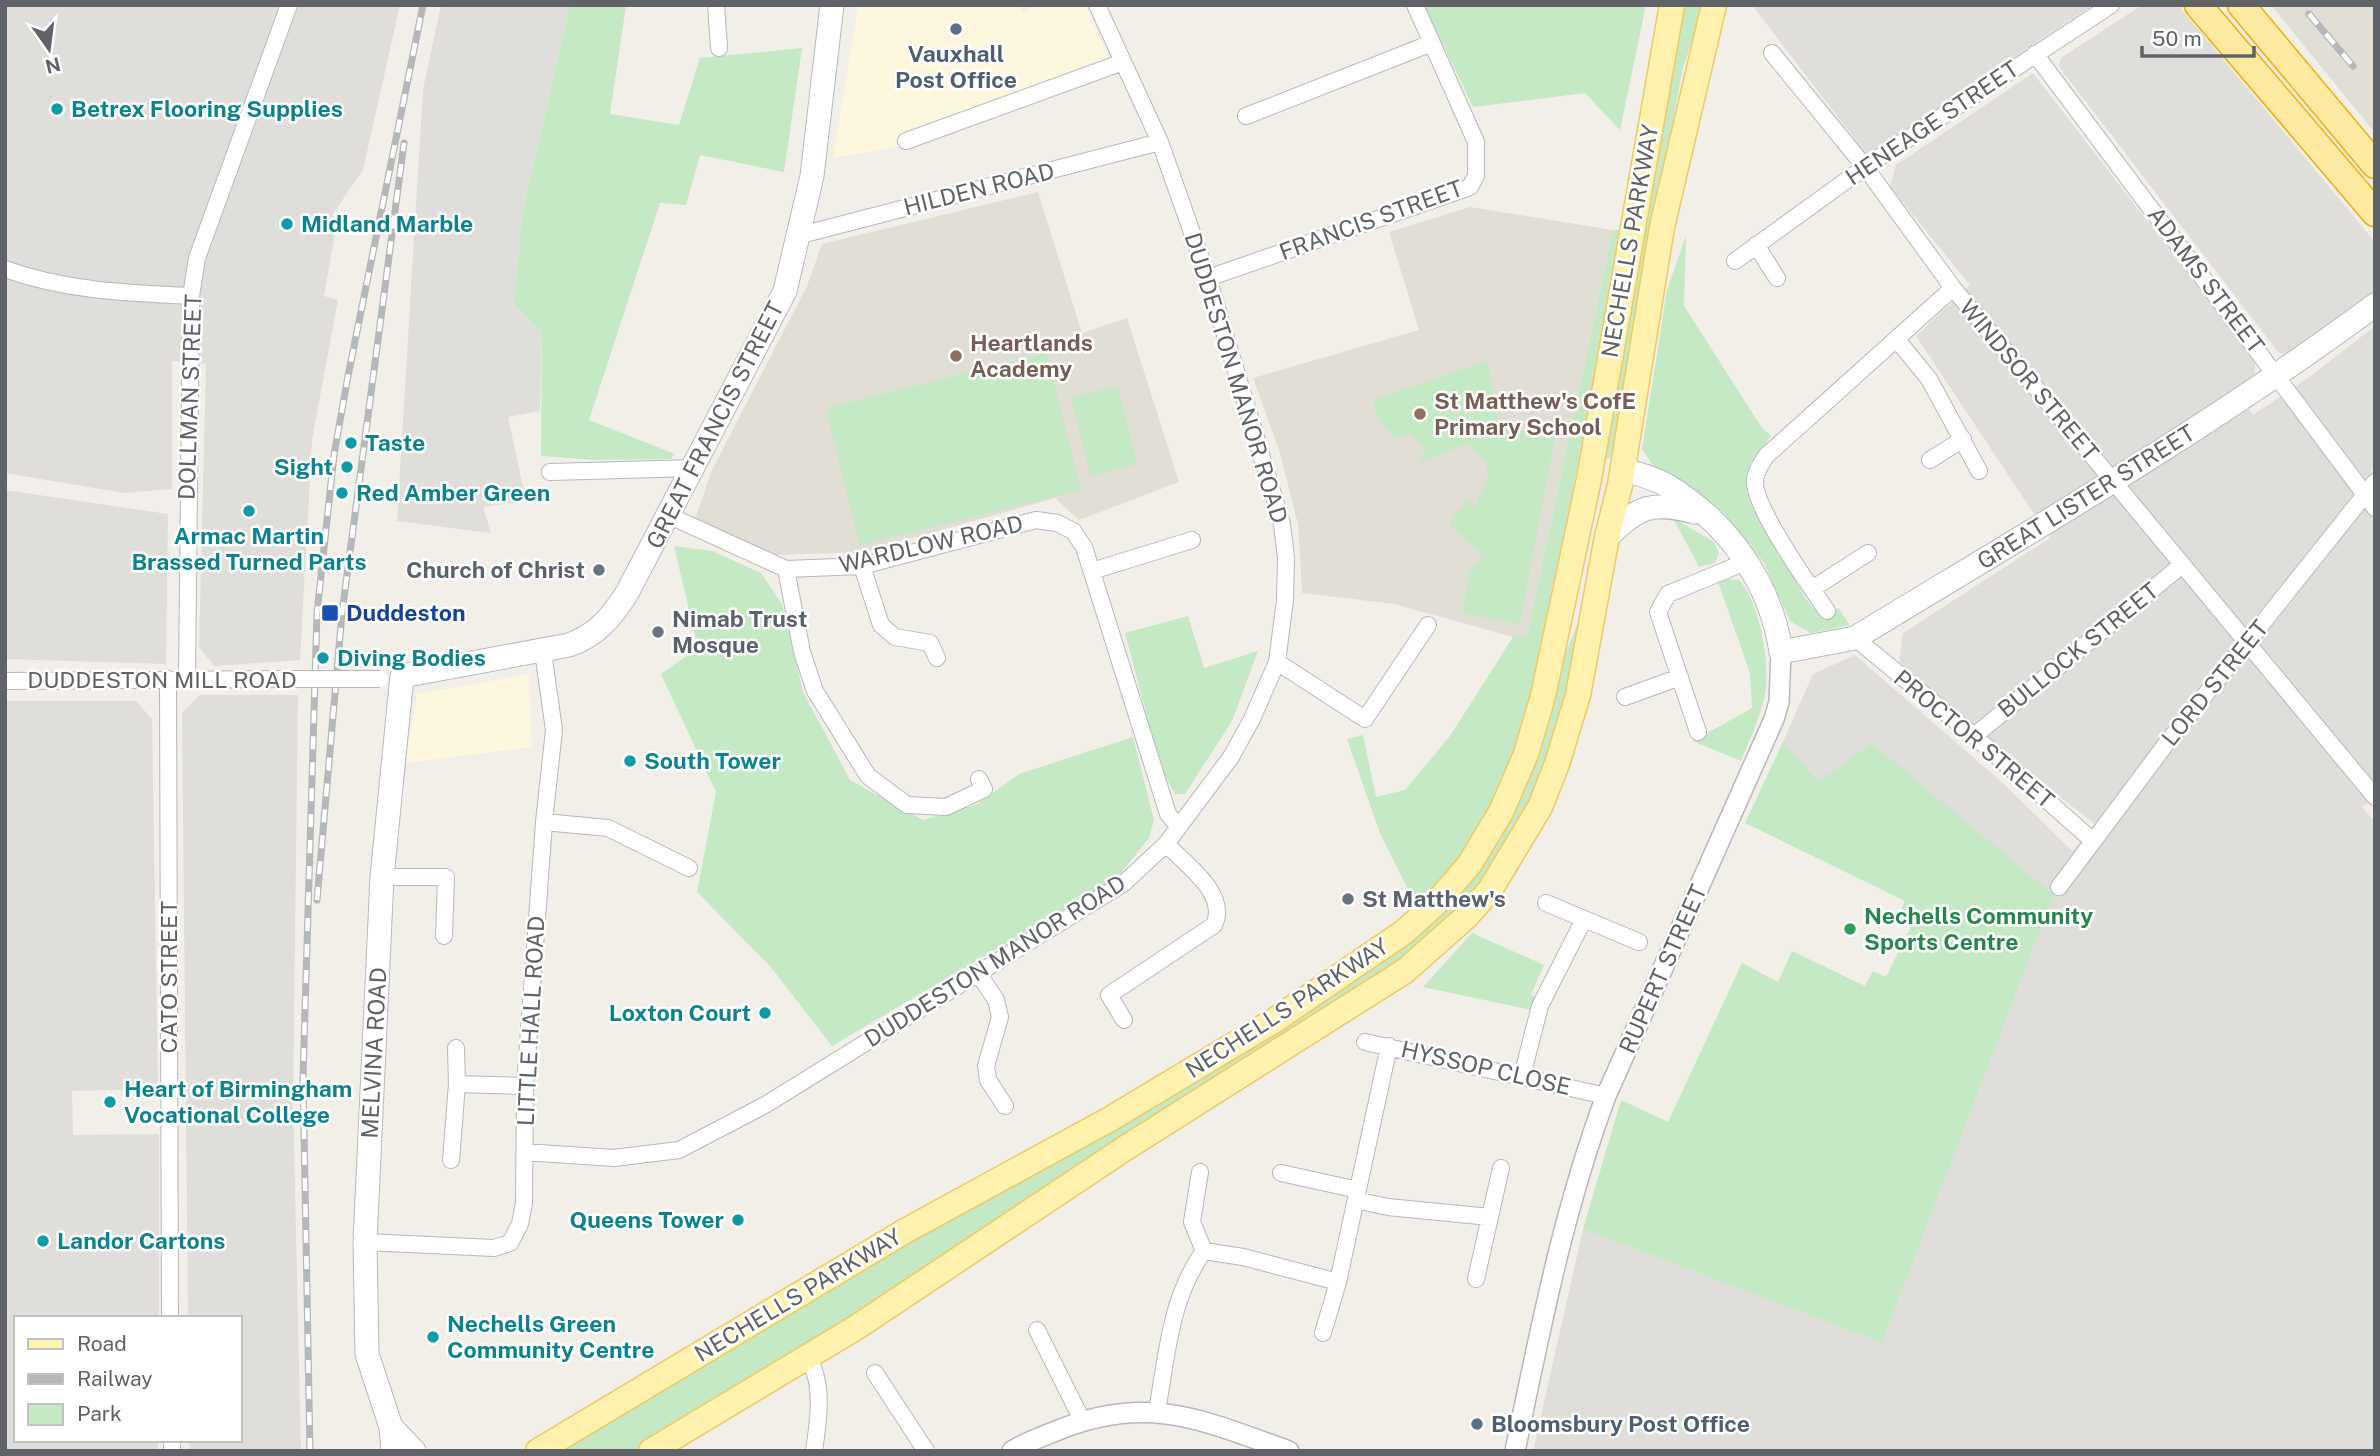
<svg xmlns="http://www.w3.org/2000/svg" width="2380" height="1456" viewBox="0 0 2380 1456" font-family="'Public Sans',sans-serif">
	<rect width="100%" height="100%" fill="#f1efe8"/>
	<path fill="#fef7e0" d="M858,5h160l5,8 14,-8h48l27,60 -189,77 -90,16z
		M529,674l3,73 -127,16 12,-69z"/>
	<path fill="#e0deda" d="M5,5h395l-37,165 -31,45 5,7 -13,74 14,4 -26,140 -12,220 -86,6 -15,-19 7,-283 -34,-3v128l-48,4 -119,-20z
		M441,5h129l-46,201 -10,98 28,28 -2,79 -32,6 18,84 -43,6 8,26 -94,-12 26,-432z
		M1752,5h341l-226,150z
		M2142,5h36l197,237v53l-84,59 -12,-1 -220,-286 2,-9z
		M2033,73l223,289 -3,19 -17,11 17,23 59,-40 63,-49v139l-4,5 4,3v325l-13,9 13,15v629h-842l50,-222 299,114 172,-448 -16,-11 -219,-102 -36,-40 30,-68 42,-19 149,129 68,67 23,-27 -75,-58 -121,-103 4,-30 147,-95 -134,-202 54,-51 -80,-98 6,-22z
		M5,490l163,24 -2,150 -161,-5z
		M199,695h99l-5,406 8,350h-112v-11h51v-122h-52l-6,-605z
		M5,701h131l16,18 6,370 -86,2 1,44 86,-1v184h-143v122h142v11h-153z"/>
	<path fill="#e1ded6" d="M2271,5h104v128z
		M1038,192l44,141 45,-15 52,164 -100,38 -24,-22 -192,54 -87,3 -81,-36 17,-49 95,-184 15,-42z
		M1470,207l143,23 -86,407h-14l-119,-33 -92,-11 -4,-69 -19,-74 -26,-72 166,-48 -30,-98z"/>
	<path fill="#c5e8c5" d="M570,5h56l-16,109 69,11 21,-67 102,-10 -18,124 -84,-17 -14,50 -26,-2 -71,217 86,34 -5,5 -74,1 -55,-4 1,-124 -28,-28 9,-93z
		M1424,5h222l-26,125 -35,-37 -112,14z
		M1680,5h24l-22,66 -68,384 -7,4 -8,-1z
		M1613,230h9c-18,94 -36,188 -53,282 -27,144 -41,287 -153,393l-36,-72 -33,-94 16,-4 13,62 29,-7 45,-54 63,-99h14z
		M1686,236l-2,70 78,122 9,8 -21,27 -4,26 59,109 17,20 16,-10 12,17 -39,8 -21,-12 -26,-58 -43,-53 -67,-43 -12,-18 25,-159z
		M1047,353l34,137 -221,55 -34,-137z
		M1488,360l10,65 57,13 -35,186 -57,-11 6,-40 14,-17 -34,-31 17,-25 9,7 13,-30 -2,-17 -19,-16 -49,19 9,-14 -17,-16 -15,6 -15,-17 -7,-22z
		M1118,386l19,78 -46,12 -20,-79z
		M1673,518l41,24 5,11 -4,10 -16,4z
		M674,546l38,5 49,22 21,31 21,88 47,88 73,40 53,-15 43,-31 114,-37 21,83 -5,18 -32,40 -285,168 -62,-80 -73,-74 19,-100 -55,-118 37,-26z
		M1729,579l10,1c21,21 33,90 25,119 -5,21 -15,42 -23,62l-48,-20 59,-33 -2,-35 -32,-91z
		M1188,616l16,52 54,-17 -26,70 -47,73h-10l-14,-25 -36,-136z
		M1580,618l-21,112 -14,45 -70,121 -48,45 -60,44 -547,353 -184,113h-78l889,-547 108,-226z
		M1783,742l36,40 52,-39 183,152 -172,448 -299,-114 38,-129 47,22 74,-159 36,19 14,-31 73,35 8,-15 13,6 27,-54 -15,-7 7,-15 -160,-78z
		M1472,933l72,32 -13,30 7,3 -6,12 -109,-23z"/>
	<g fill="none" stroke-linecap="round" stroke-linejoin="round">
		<g stroke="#b5b8bc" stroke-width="18">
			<path id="minor" d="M716,5l3,43
				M1772,53l93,114 88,121 422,509
				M2035,54l340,454
				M1246,116l186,-73
				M906,141l217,-79
				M797,236l363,-94
				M1756,245l21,33
				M1735,261l130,-94 246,-162
				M5,269c61,22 122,24 186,27
				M1208,278l262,-91 6,-11v-34l-61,-137
				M1898,341l31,38 50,92
				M1930,460l33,-21
				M550,472l144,-4
				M670,516l116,53 76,-3 174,-46 21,3 16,8 11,16 84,267 10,12
				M1868,553l-56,36c-14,-20 -58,-85 -57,-107 0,-10 6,-18 11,-26l187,-168
				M862,566l19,59 14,12 35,6 7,15
				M786,569l16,83 13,39 53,85 39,29 39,2 38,-18 -5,-10
				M1092,571l100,-31
				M1812,589l15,22
				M1855,638l119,98 119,105
				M1277,662l88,57 63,-94
				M168,679l2,639
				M187,679l4,-383 6,-38 92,-253
				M5,681l294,-2
				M1625,697l55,-20
				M1698,732l-40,-120 10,-18 80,-33
				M1974,736l208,-171
				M544,822l64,6 81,40
				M382,877h64l-2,59
				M2059,887l107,-143 209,-262
				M1546,903l93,39
				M978,973l18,27 4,17 -14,49 2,14 17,26
				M1124,1020l-15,-25 105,-70c15,-31 -29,-61 -48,-81
				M1365,1042l241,54
				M456,1048l1,36
				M1522,1076l18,-70 44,-87
				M524,1152l90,6 65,-8 86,-45 359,-222 42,-39 65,-87 21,-38 25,-57 8,-62 1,-42 -4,-34 -74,-246 -48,-136 -63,-137
				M451,1160l6,-76 68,2
				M1200,1172l-8,50 12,29
				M1281,1173l77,17
				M1356,1200l32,7 102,10
				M365,1242l129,6 16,-5 10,-19 4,-21 1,-117 19,-264 10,-92 -11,-78
				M1204,1251l39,6 95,25 51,-236
				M1476,1279l25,-111
				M1037,1330l45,90
				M1323,1333l15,-51
				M807,1358c18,22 11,66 7,93
				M875,1373l51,78
				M1157,1411c10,-56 13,-113 47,-160
				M172,1440v11"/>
		</g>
		<g stroke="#b5b8bc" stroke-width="22">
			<path id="tertiary" d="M1012,1451c14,-9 29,-14 44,-20 91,-38 146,-11 233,20
				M1515,1451c25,-120 48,-240 91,-355l168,-377 5,-17 2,-50"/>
		</g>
		<g stroke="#b6babf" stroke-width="25">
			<path id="secondary" d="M1623,469c14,5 32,9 45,17 60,37 103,97 113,166l74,-14c176,-107 354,-210 520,-333
				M1607,537c33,-31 43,-36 88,-25
				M391,1427l23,24
				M393,1451l-2,-24 -24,-73 -2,-112 17,-365 20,-201 167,-31c28,-10 42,-27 58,-52l158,-302 27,-115 20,-171"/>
		</g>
		<g stroke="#f2c960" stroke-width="27">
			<path id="primary" d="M538,1451l367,-220 205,-112 165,-99 129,-88 32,-29 33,-38 32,-53 25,-58 17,-58 46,-217 83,-474
				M651,1451l206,-124 267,-178 281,-178 61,-54 24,-27 50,-83 17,-43 21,-69 29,-158 13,-52 42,-258 52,-222"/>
		</g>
		<g stroke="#f9ab00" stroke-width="29">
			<path id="trunk" d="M2198,5l177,208
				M2241,5l134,160"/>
		</g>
		<use href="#minor" stroke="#fff" stroke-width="16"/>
		<use href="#tertiary" stroke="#fff" stroke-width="19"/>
		<use href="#secondary" stroke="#fff" stroke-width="23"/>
		<use href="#primary" stroke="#fff2af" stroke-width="24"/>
		<use href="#trunk" stroke="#feeaa1" stroke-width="26"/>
		<g stroke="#b6b7b8" stroke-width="7">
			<path id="rail" d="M2309,14l44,52
				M317,900l25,-287 62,-470
				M310,1451l-7,-373 14,-465 17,-158 14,-79 75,-371"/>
		</g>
		<use href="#rail" stroke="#fff" stroke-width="4.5" stroke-dasharray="13" stroke-linecap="butt"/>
		<g stroke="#b5b8bc" stroke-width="18" stroke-linecap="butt">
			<path id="minor-bridge" d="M299,679h81"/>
		</g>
		<use href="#minor-bridge" stroke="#fff" stroke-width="16"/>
	</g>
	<g fill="#5c6f8a" stroke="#fff" stroke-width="2.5">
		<circle cx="956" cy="29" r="7"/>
		<circle cx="1477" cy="1424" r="7"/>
	</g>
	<g fill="#0f9aa8" stroke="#fff" stroke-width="2.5">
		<circle cx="57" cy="109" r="7"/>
		<circle cx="287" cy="224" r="7"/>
		<circle cx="351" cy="443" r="7"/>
		<circle cx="347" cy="467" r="7"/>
		<circle cx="342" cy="493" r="7"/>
		<circle cx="249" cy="511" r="7"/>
		<circle cx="323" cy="658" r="7"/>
		<circle cx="630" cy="761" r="7"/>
		<circle cx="765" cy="1013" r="7"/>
		<circle cx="110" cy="1102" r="7"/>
		<circle cx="738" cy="1220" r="7"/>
		<circle cx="43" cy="1241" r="7"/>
		<circle cx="433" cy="1337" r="7"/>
	</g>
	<g fill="#8d6e63" stroke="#fff" stroke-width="2.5">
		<circle cx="956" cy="356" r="7"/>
		<circle cx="1420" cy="414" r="7"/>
	</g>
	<g fill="#6b7280" stroke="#fff" stroke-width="2.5">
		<circle cx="599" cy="570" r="7"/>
		<circle cx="658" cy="632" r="7"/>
		<circle cx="1348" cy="899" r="7"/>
	</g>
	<rect fill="#1a4fb4" stroke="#fff" stroke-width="2.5" x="321" y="604" width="18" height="18" rx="3.5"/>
	<circle fill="#2e9e5b" stroke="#fff" stroke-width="2.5" cx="1850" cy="929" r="7"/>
	<g text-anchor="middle" stroke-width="5" stroke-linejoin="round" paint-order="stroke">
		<g font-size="23" font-weight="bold" fill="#4e5e75" stroke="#fff">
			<text x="956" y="62">Vauxhall<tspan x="956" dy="26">Post Office</tspan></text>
			<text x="1491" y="1432" text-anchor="start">Bloomsbury Post Office</text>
		</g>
		<g font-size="23" font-weight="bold" fill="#0d838f" stroke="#fff" text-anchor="start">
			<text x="71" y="117">Betrex Flooring Supplies</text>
			<text x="301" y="232">Midland Marble</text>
			<text x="365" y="451">Taste</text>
			<text x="333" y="475" text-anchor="end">Sight</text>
			<text x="356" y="501">Red Amber Green</text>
			<text x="249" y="544" text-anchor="middle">Armac Martin<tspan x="249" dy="26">Brassed Turned Parts</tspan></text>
			<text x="337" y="666">Diving Bodies</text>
			<text x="644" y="769">South Tower</text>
			<text x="751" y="1021" text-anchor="end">Loxton Court</text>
			<text x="124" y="1097">Heart of Birmingham<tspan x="124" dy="26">Vocational College</tspan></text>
			<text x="724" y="1228" text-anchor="end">Queens Tower</text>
			<text x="57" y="1249">Landor Cartons</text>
			<text x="447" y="1332">Nechells Green<tspan x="447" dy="26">Community Centre</tspan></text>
		</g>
		<g font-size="23" fill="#5f6368" stroke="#fff">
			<text transform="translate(1932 123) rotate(-34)" y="8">HENEAGE STREET</text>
			<text transform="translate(979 189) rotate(-14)" y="8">HILDEN ROAD</text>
			<text transform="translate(1371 220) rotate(-20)" y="8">FRANCIS STREET</text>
			<text transform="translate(1630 241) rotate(-80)" y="8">NECHELLS PARKWAY</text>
			<text transform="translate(2206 280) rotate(53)" y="8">ADAMS STREET</text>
			<text transform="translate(1236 378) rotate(73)" y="8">DUDDESTON MANOR ROAD</text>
			<text transform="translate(2029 380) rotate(50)" y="8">WINDSOR STREET</text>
			<text transform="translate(190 397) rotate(-88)" y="8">DOLLMAN STREET</text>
			<text transform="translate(715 425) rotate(-63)" y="8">GREAT FRANCIS STREET</text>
			<text transform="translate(2086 497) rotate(-32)" y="8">GREAT LISTER STREET</text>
			<text transform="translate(931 544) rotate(-13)" y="8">WARDLOW ROAD</text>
			<text transform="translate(2078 650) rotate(-39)" y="8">BULLOCK STREET</text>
			<text x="162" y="688">DUDDESTON MILL ROAD</text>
			<text transform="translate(2215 683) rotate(-51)" y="8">LORD STREET</text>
			<text transform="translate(1974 739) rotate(40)" y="8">PROCTOR STREET</text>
			<text transform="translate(995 961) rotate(-32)" y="8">DUDDESTON MANOR ROAD</text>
			<text transform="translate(1663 969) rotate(-66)" y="8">RUPERT STREET</text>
			<text transform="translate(169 977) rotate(-90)" y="8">CATO STREET</text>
			<text transform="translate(1287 1008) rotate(-33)" y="8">NECHELLS PARKWAY</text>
			<text transform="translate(531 1021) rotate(-87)" y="8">LITTLE HALL ROAD</text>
			<text transform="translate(374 1053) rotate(-87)" y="8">MELVINA ROAD</text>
			<text transform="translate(1486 1068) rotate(13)" y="8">HYSSOP CLOSE</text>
			<text transform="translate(798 1295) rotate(-31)" y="8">NECHELLS PARKWAY</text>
		</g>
		<g font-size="23" font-weight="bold" fill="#785e54" stroke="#fff" text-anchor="start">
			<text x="970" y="351">Heartlands<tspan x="970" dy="26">Academy</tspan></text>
			<text x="1434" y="409">St Matthew's CofE<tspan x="1434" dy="26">Primary School</tspan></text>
		</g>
		<g font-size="23" font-weight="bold" fill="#5b616d" stroke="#fff" text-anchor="start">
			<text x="585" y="578" text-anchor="end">Church of Christ</text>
			<text x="672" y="627">Nimab Trust<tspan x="672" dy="26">Mosque</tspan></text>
			<text x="1362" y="907">St Matthew's</text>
		</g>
		<g font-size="23" font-weight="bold" fill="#164399" stroke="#fff" text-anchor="start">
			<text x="346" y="621">Duddeston</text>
		</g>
		<g font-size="23" font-weight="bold" fill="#27864d" stroke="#fff" text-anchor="start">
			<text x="1864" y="924">Nechells Community<tspan x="1864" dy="26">Sports Centre</tspan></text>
		</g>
	</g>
	<rect width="2380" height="1456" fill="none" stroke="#5f6368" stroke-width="14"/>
	<rect x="14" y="1316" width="228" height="126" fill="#ffffff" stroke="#bfc1c3" stroke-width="2"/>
	<rect x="28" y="1339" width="35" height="10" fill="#fff2af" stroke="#bfc1c3" stroke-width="2"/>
	<text x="77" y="1351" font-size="21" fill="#5f6368">Road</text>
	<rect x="28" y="1374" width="35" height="10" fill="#b6b7b8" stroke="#bfc1c3" stroke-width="2"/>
	<text x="77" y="1386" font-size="21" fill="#5f6368">Railway</text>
	<rect x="28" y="1404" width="35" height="21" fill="#c5e8c5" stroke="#bfc1c3" stroke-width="2"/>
	<text x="77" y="1421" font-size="21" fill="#5f6368">Park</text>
	<g transform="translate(49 49) rotate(166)" stroke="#ffffff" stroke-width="5" paint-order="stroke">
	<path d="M0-5L12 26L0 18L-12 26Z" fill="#5f6368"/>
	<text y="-10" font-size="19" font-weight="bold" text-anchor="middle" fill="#5f6368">N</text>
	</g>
	<path d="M2142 46v10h112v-10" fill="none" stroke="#5f6368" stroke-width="3.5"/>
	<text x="2152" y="46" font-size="21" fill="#5f6368" stroke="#ffffff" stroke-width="5" paint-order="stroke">50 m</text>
</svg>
